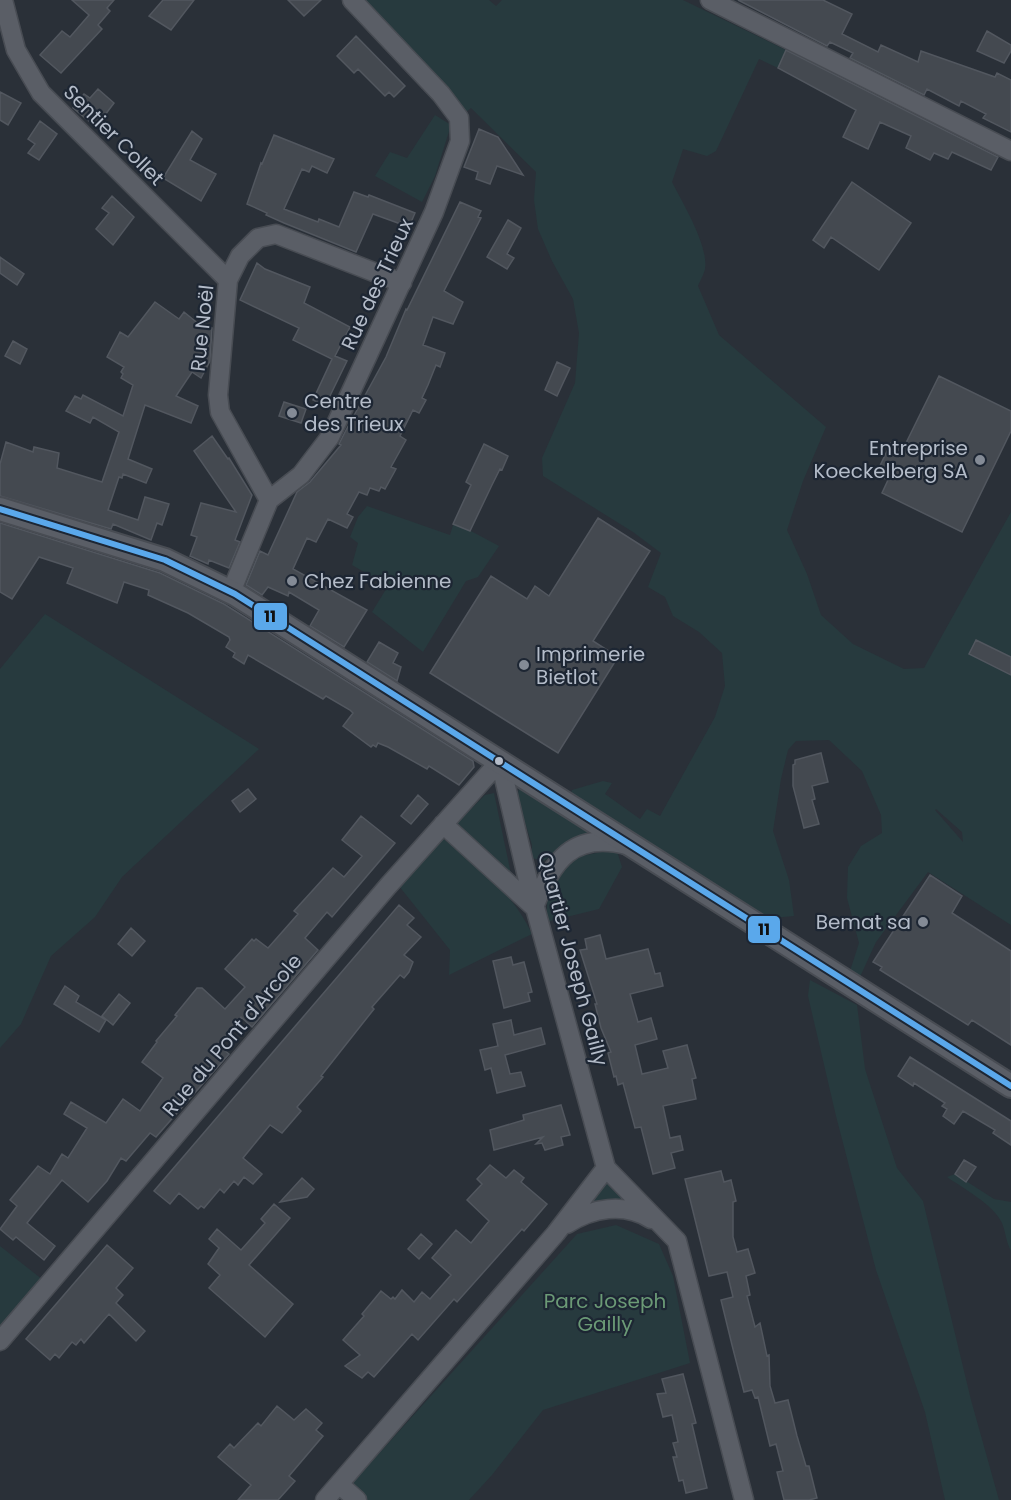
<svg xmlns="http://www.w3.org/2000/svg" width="1011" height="1500" viewBox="0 0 1011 1500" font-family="Poppins,sans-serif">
	<rect width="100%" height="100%" fill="#2a3038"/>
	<path fill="#273a3e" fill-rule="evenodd" d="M360,0h129l7,6 6,-6h181l103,50 -8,18 -19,-9 -43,92 -9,5 -24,-7 -11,33c10,20 37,64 33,87 -1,5 -5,12 -7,17l21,49 107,92 -23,54 -16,49 20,44 14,41 32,29 51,25 20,-1 87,-156v413l-83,-53 -52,70 -17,37 -9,-8 9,-28 -12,-45 1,-31 13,-21 21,-13 -1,-18 -19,-44 -33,-31 -33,1 -8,9 -7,29 -8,52 16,49 5,36 -32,3 -192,-121 2,-8 31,-9 9,2 -7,11 35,25 7,-10 13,7 55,-99 10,-31 -3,-33 -23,-21 -26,-16 -8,-19 -17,-10 13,-34 -28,-21 -90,-56 -1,-18 33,-75 4,-50 -6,-34 -21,-38 -14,-32 -4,-29 2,-28 -65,-64 -6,5 -55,-66zM936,809l26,23 1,10 -28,-32z
		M435,115l16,10 -16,51 -13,26 -47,-26 15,-24 17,6z
		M367,506l83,29 4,-13 45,24 -21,31 -12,4 -43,71 -51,-40 16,-26 -36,-21 6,-22 -8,-6 8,-20z
		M45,614l214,135 -137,128 -27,40 -44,39 -30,68 -21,24v-379z
		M520,786l75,44 -24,9 -27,22 -12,-3v-13l-15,-49z
		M494,793l17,81 -15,-8 -19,-25 -23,-15 31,-31z
		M441,837c35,28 72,55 91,97l-83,41 1,-25 -51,-64z
		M614,842l8,25 -23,42 -53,13 2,-32 9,-18 19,-15 31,-6z
		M810,980l47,25 8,64 32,99 26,33 48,199 28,100h-54l-20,-88 -49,-142 -40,-154 -28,-120z
		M955,1174l39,25 17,3v49c-5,-9 -5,-18 -9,-28 -8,-18 -39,-35 -55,-46z
		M606,1181l26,16 6,10 -46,-2 1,-9z
		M616,1225l43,19 14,32 17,87 -147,47 -51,65 -23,25h-112l-11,-10 231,-256z
		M0,1246l43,34 -43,52z"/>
	<path fill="#444950" stroke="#52575f" stroke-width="1.5" d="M72,0h42l-7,8 3,3 -12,14 4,4 -41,44 -21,-18 22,-24 8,6 19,-22z
		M163,0h31l-23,30 -22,-14z
		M288,0h33l-17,16z
		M738,0h85l29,14 -10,20 36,18 3,-7 37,17 3,-11 74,26 2,-4 14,7v52l-28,-14 3,-4 -25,-13 -2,5 -32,-17 -3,6 -74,-37 3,-5 -23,-11 -3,4z
		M987,31l24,14v6l-7,12 -27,-12z
		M356,36l49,50 -11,11 -5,-5 -4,4 -27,-27 -4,4 -17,-17z
		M786,50l212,107 -7,13 -39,-18 -4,7 -14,-6 -4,7 -24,-12 5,-12 -31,-14 -12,27 -25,-12 13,-27 -78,-42z
		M98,89l16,14 -18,24 -23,-19 11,-14 6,4z
		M0,92l21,11 -13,22 -8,-5z
		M40,121l17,13 -18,26 -11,-7 7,-9 -7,-5z
		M479,129l19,8 25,38 -26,-9 -7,18 -14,-5 2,-7 -14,-5z
		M192,131l10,8 -12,21 26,14 -15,27 -38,-23z
		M274,135l60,24 -7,14 -15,-7 -3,6 -7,-3 -18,40 34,13 1,-3 20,8 15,-35 14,5 1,-2 46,18 -6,14 -36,-13 -17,38 -72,-29 -18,-8 1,-2 -20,-9 14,-41 1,1z
		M852,182l59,41 -32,47 -48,-33 -7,11 -11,-8z
		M112,196l22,21 -21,28 -17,-16 13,-16 -7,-5z
		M460,202l21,9 -3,6 3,1 -37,73 19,11 -10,22 -20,-7 -10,28 22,8 -5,14 -4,-2 -8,20 -6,13 4,2 -7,13 -6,-3 -13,26 6,4 -15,27 5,2 -11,20 -4,-2 -2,4 -9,-3 -3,7 -8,-3 -12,22 6,3 -6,11 -19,-9 -12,23 -9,-4 -14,31 74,41 -23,37 -34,-21 9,-16 -30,-18 -1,4 -20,-9 -6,8 -16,-10 14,-34 8,4 29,-63 13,-10 31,-37 -2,-1 6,-12 41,-75 20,-48 1,1z
		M508,220l13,8 -14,26 7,4 -7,11 -20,-12z
		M0,257l24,17 -7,11 -17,-12z
		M257,263l8,6 45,18 -6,16 46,24 -15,29 12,5 -22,45 -12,-6 19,-41 -39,-19 6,-12 -59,-28z
		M155,302l24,17 5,-7 16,13 2,-3 10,6 -2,33 -9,17 -9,-6 -16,24 22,10 -7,17 -46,-18 -17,54 24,10 -6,14 -23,-9 -1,4 -3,-1 -11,33 30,10 7,-23 24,7 -7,21 -5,-2 -6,17 -38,-16 -2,5 -111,-33v-32l6,-22 27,10 1,-5 25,6 -2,15 45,14 17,-50 -26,-15 -3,6 -24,-12 9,-15 6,3 2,-4 40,21 10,-31 -12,-7 2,-4 -2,-2 3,-5 -17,-10 13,-25 8,5z
		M13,341l14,8 -7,15 -15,-8z
		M557,362l13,6 -13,28 -12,-6z
		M939,376l72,35v20l-49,101 -80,-39 6,-13 -12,-6 15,-31 12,6z
		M284,402l22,7 -5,14 -22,-7z
		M212,436l16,23 1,-1 23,37 -17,45 5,2 -11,26 -20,-8 -1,4 -18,-8 7,-19 -6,-2 10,-32 35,9 -42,-61z
		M484,444l24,12 -6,14 -2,-1 -8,16 -22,46 -17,-7 18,-39 -5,-3z
		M598,518l52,33 -57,90 25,16 -60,96 -128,-80 61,-97 36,23 8,-13 14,10z
		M0,523l160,50 64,31 249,157 1,6 -15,18 -30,-19 -2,3 -39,-22 -10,-4 -2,4 -3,-2 -2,2 -28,-21 10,-13 -3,-3 -24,-14 -3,3 -75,-44 -4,9 -11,-7 2,-4 -9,-6 4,-7 -1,-3 -41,-24 -40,-18 1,-5 -25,-8 -7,21 -50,-20 6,-15 -34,-11 -27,42 -12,-7z
		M976,640l35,17v18l-42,-21z
		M379,642l19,11 -5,10 8,4 -4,14 -30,-19z
		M821,753l7,29 -16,4 3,13 -3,1 7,24 -15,4 -11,-42v-21l2,-1v-4z
		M248,789l8,10 -16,13 -8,-11z
		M418,795l10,9 -17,20 -10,-8z
		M361,816l34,27 -63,74 -5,-5 -22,26 13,12 -66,77 -11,-10 -23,28 11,9 -45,51 -28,32 -6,-4 -24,28 -5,-3 -14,23 -19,21 -26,-22 -35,43 28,23 -11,14 -28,-23 -3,3 -13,-11 17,-23 -7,-6 28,-34 12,8 12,-20 6,4 19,-30 -23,-14 7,-12 35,21 17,-24 17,12 23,-33 -21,-16 15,-20 -1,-1 21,-25 -2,-1 22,-27h5l23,21 20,-22 -20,-18 27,-30 2,2 2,-2 12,9 30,-34 -4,-3 39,-43 11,9 18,-21 -20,-16z
		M930,875l32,21 -10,17 59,38v94l-39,-25 -4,5 -88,-55 2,-3 -9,-5z
		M399,905l15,13 -7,7 14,12 -17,18 9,7 -4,10 -5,6 -4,-3 -28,32 2,2 -53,67 2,1 -26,30 4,4 -19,22 -12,-8 -27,33 19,16 -9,10 -9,-7 -6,8 -4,-4 -10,12 -4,-4 -16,19 -3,-2 -3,3 -19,-16 -9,11 -16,-13z
		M131,928l14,13 -13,15 -14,-12z
		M600,935l6,24 42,-10 7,25 5,-1 3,13 -33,8 8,28 13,-4 6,21 -22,6 7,29 26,-6 -5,-17 24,-6 9,33 -4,1 4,20 -33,7 7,32 10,-2 3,14 -12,3 4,15 -22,6 -12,-47 -6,1 -12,-45 -5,2 -2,-9 -2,1 -6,-24 3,-1 -10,-24 -6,-24h2l-17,-54 7,-1 -2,-10z
		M511,957l2,8 11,-3 8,30 -4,1 2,8 -26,7 -11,-47z
		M65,986l14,10 -3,6 30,18 -7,12 -45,-28z
		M119,994l11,9 -17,22 -11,-9z
		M511,1020l3,15 27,-7 4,16 -40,11 5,19 11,-2 4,14 -28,7 -6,-25 -6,2 -5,-20 18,-4 -5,-22z
		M910,1057l101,64v24l-18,-12 2,-3 -32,-19 -9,13 -11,-8 4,-7 -5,-3 3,-3 -31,-20 -1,3 -15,-10z
		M561,1105l9,30 -9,2 2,8 -18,5 -3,-7 -6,1 7,-7 -49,13 -4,-20 34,-10 -1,-5z
		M964,1160l12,7 -10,15 -11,-8z
		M490,1165l16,13 8,-8 10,8 -3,4 26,22 -23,27 -2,-2 -65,73 -3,-3 -36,41 -6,-6 -38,43 -6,-5 -6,6 -17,-12 15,-11 -17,-15 21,-24 -2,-2 19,-23 10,8 2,-2 2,2 7,-9 12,12 8,-10 8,7 21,-24 -19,-17 24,-28 15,13 18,-22 -22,-21 15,-16 -5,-5z
		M721,1171l3,11 7,-2 5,21 -3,1v35l4,15 11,-3 7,24 -9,3 4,19 -3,1 8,31 5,-4 7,33 2,-1 1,31 5,17 13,-3 9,36 9,30h3l8,32 -8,2h-25l-7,-28 6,-1 -7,-27 -6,2 -12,-49 -3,1 -3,-8 -8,2 -12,-47 -11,-45 12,-3 -6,-25 -18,4 -24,-97z
		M302,1178l12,11 -7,8 -27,5z
		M274,1204l16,14 -41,47 44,39 -28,33 -56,-49 11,-13 -12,-11 11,-16 -10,-9 8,-10 24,21 24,-27 -4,-4z
		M421,1234l11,10 -13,15 -11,-10z
		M107,1245l26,23 -17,20 7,7 -7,8 29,28 -9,10 -27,-27 -25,29 -3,-4 -5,6 -4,-3 -13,16 -4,-4 -5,6 -24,-21z
		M683,1374l13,49 -4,1 15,64 -21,5 -3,-13 -4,1 -6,-24h4l-4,-14 5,-1 -6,-27 -9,2 -6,-23 9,-1 -4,-14z
		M277,1406l17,14 12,-11 16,14 -6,7 7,6 -34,40 6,5 -17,19h-40l13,-15 -33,-28 12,-13 4,4 24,-25 3,3z"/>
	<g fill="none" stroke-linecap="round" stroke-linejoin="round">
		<g stroke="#484c53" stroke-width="21">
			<path id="minor" d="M3,0l13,50 25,43 187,187
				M710,0l301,151
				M269,500l-49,-88 -2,-17 10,-115 12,-24 18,-18 18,-4 126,49
				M231,592l38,-92 32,-25 29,-38 104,-225 26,-71 -1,-23 -18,-24 -89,-94
				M500,761l30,128 76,279 71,73 67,259
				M443,824l91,83c18,-46 39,-76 93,-62
				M567,1224c25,-16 57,-22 84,-5
				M0,1341l388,-455 112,-125
				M339,1484l18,16
				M325,1500l231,-267 50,-65"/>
		</g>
		<g stroke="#484c53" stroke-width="26">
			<path id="tertiary" d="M0,509l165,51 70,34 776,492"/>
		</g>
		<use href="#minor" stroke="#5a5e66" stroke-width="18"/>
		<use href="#tertiary" stroke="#5a5e66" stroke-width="22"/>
		<g stroke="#1d2633" stroke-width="10">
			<path id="bus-1" d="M0,509l165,51 70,34 776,492"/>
		</g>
		<use href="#bus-1" stroke="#5aa8eb" stroke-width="6"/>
	</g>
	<g fill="#848b96" stroke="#1d2633" stroke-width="2">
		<circle cx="292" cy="413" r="6"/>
		<circle cx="980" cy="460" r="6"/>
		<circle cx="292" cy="581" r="6"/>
		<circle cx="524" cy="665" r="6"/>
		<circle cx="923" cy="922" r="6"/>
	</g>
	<circle fill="#b4bcc9" stroke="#1d2633" stroke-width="2" cx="499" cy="761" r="5"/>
	<g text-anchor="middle" stroke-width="4.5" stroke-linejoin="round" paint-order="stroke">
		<g font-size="20" fill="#b4bcc9" stroke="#1d2633">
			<text transform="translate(114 135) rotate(45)" y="7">Sentier Collet</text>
			<text transform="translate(377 284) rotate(-65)" y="7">Rue des Trieux</text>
			<text transform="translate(202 328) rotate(-84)" y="7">Rue Noël</text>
			<text transform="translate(573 959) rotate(75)" y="7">Quartier Joseph Gailly</text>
			<text transform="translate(232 1035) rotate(-50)" y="7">Rue du Pont d'Arcole</text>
		</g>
		<g font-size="20" fill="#b4bcc9" stroke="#1d2633" text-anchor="start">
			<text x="304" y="408">Centre<tspan x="304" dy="23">des Trieux</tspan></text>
			<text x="968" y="455" text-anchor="end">Entreprise<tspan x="968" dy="23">Koeckelberg SA</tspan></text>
			<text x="304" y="588">Chez Fabienne</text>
			<text x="536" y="661">Imprimerie<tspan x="536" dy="23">Bietlot</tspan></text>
			<text x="911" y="929" text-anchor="end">Bemat sa</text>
		</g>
		<g font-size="20" fill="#6b9a76" stroke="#1d2633">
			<text x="605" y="1308">Parc Joseph<tspan x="605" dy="23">Gailly</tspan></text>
		</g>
	</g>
	<g stroke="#1d2633" stroke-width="2">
		<rect x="253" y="602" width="35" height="29" rx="6" fill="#5aa8eb"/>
		<rect x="747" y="915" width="34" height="29" rx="6" fill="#5aa8eb"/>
	</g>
	<g font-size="16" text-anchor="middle" font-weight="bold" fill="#111">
		<text x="270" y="622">11</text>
		<text x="764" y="935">11</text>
	</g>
</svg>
